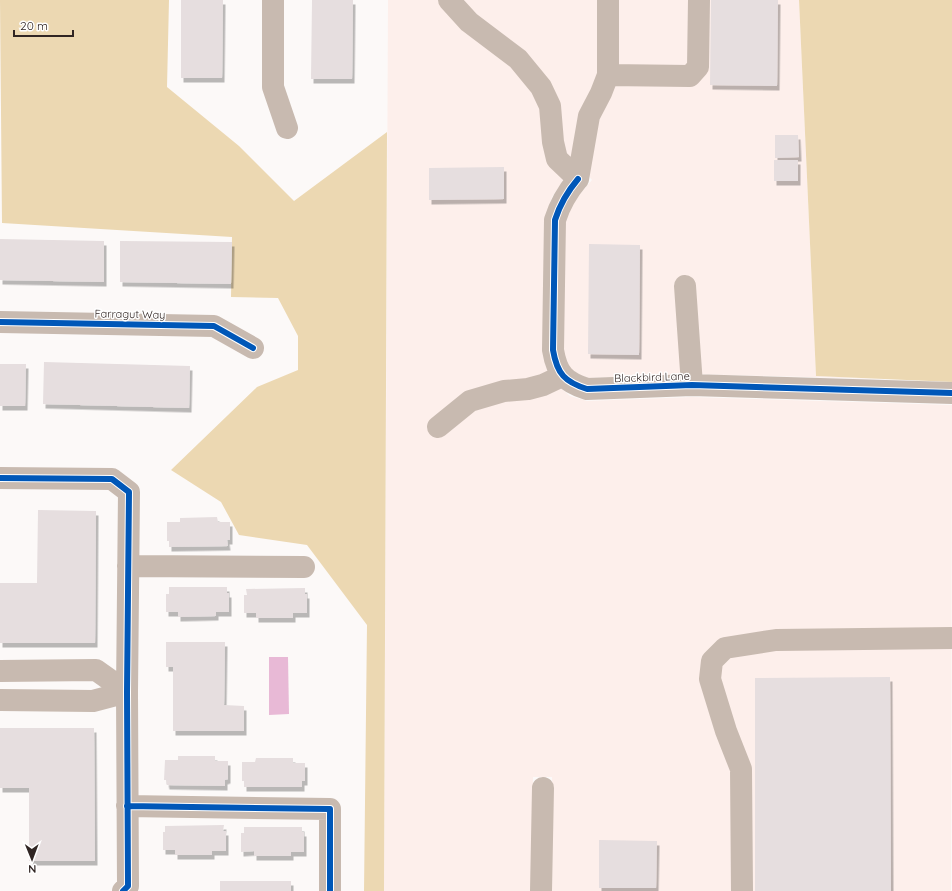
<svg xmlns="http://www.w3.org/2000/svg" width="952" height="891" viewBox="0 0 952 891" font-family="Quicksand,sans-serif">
	<defs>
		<filter id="shadow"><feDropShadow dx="2.5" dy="4.5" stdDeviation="0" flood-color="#0004"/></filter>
	</defs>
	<rect width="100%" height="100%" fill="#fcf9f8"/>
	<path fill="#fdefeb" d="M388,0h411l17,376 65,3 -189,-5 -104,4 -10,-4 -8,-6 -5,-8 -2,-11 2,-127 4,-12 11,-16 12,-14 -13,-16 -15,15 -12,18 -7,23 9,162 16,14 17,5 105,-4 260,8 -1,486h-400l1,-114h-19l-2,114h-147z"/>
	<path fill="#ecd8b2" d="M0,0h169l-2,87 72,59 55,55 93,-69 -3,759h-20l3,-266 -60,-80 -68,-10 -18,-33 -50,-32 86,-83 41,-17v-34l-20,-38 -47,-1 1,-60 -230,-14z
		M799,0h153v382l-136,-6z"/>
	<path fill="#e8b9d6" d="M269,657h19l1,57 -20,1z"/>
	<path fill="#e6dedf" filter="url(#shadow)" d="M181,0h42l-1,78h-41z
		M312,0h41l-1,79h-41z
		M711,0h67l-1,86 -67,-1z
		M775,135h23l1,22 -24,1z
		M774,160h24v21h-24z
		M504,167v32l-75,1v-32z
		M0,239l104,2v41l-104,-2z
		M120,241l112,1 -1,42 -111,-2z
		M589,244l51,1 -1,110 -51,-1z
		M44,362l146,4 -1,42 -146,-4z
		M0,364h26l-1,42h-25z
		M38,510l58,1 -1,132h-95v-60h37z
		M217,517l1,5h12v18h-3l1,6 -59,1v-6h-2v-19h13v-4z
		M169,587h58v6h2v19h-13v4l-38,1v-5h-12v-18h3z
		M305,588v6h2v19h-14v5h-37v-5h-12v-18h3l-1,-6z
		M166,642h59l-1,63 20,1v25h-71v-64h-7z
		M890,677l1,214h-136v-213z
		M0,728h94l1,133h-66v-73h-29z
		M178,756h37v5h13v18l-3,1v6l-58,-1 -1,-5h-2l1,-20h13z
		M256,758h37v5h12v18h-3v6h-58v-6h-2v-19h13z
		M224,825l-1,6h3v20h-14v4h-37v-5h-12v-18h2v-6z
		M244,827h58v5h2v20h-13v4h-37v-5l-13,1v-19h3z
		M599,840l58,1 -1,47h-57z
		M220,881h71v10h-71z"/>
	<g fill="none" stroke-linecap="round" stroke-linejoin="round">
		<path stroke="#c8bab0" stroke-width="22" d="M273,0v87l14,41
			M449,0l20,22 49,37 23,28 9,19 3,36 4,17 21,20
			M608,0v75
			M578,179c-11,13 -18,25 -23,41l-2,130c4,24 12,32 34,39l105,-4 260,8
			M578,179l11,-63 12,-23 7,-18 82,1 8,-9 1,-67
			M685,286l7,99
			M0,322l214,4 39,22
			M438,427l32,-26 34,-10 24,-2 15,-4 19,-9
			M0,478l112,1 17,13 -2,200 1,194 -5,5
			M128,566l176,1
			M0,671l96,-1 31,22 -34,9 -93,-1
			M127,806l203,3v82
			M541,891l2,-103
			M742,891l-1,-122 -15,-38 -16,-52 2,-18 13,-13 51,-8 176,-2"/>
		<g stroke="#fff" stroke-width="8">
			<path id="cycleway" d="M578,179c-11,13 -18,25 -23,41l-2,130c4,24 12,32 34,39l105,-4 260,8
				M0,322l214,4 39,22
				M0,478l112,1 17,13 -2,200 1,194 -5,5
				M127,806l203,3v82"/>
		</g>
		<use href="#cycleway" stroke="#0057b8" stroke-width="6"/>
	</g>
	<g text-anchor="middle" stroke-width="3" stroke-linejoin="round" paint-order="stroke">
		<g font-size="11" fill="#302523" stroke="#fff">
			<text transform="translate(130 314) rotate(1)" y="4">Farragut Way</text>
			<text transform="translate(652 377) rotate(-2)" y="4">Blackbird Lane</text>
		</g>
	</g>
	<g transform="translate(32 859) rotate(179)" stroke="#ffffff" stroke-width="3" paint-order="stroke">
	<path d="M0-3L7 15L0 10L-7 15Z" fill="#302523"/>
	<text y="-6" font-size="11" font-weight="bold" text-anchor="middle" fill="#302523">N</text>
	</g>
	<path d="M14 30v6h59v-6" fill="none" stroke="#302523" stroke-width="2"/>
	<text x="20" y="30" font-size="12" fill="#302523" stroke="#ffffff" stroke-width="3" paint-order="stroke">20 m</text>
</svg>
